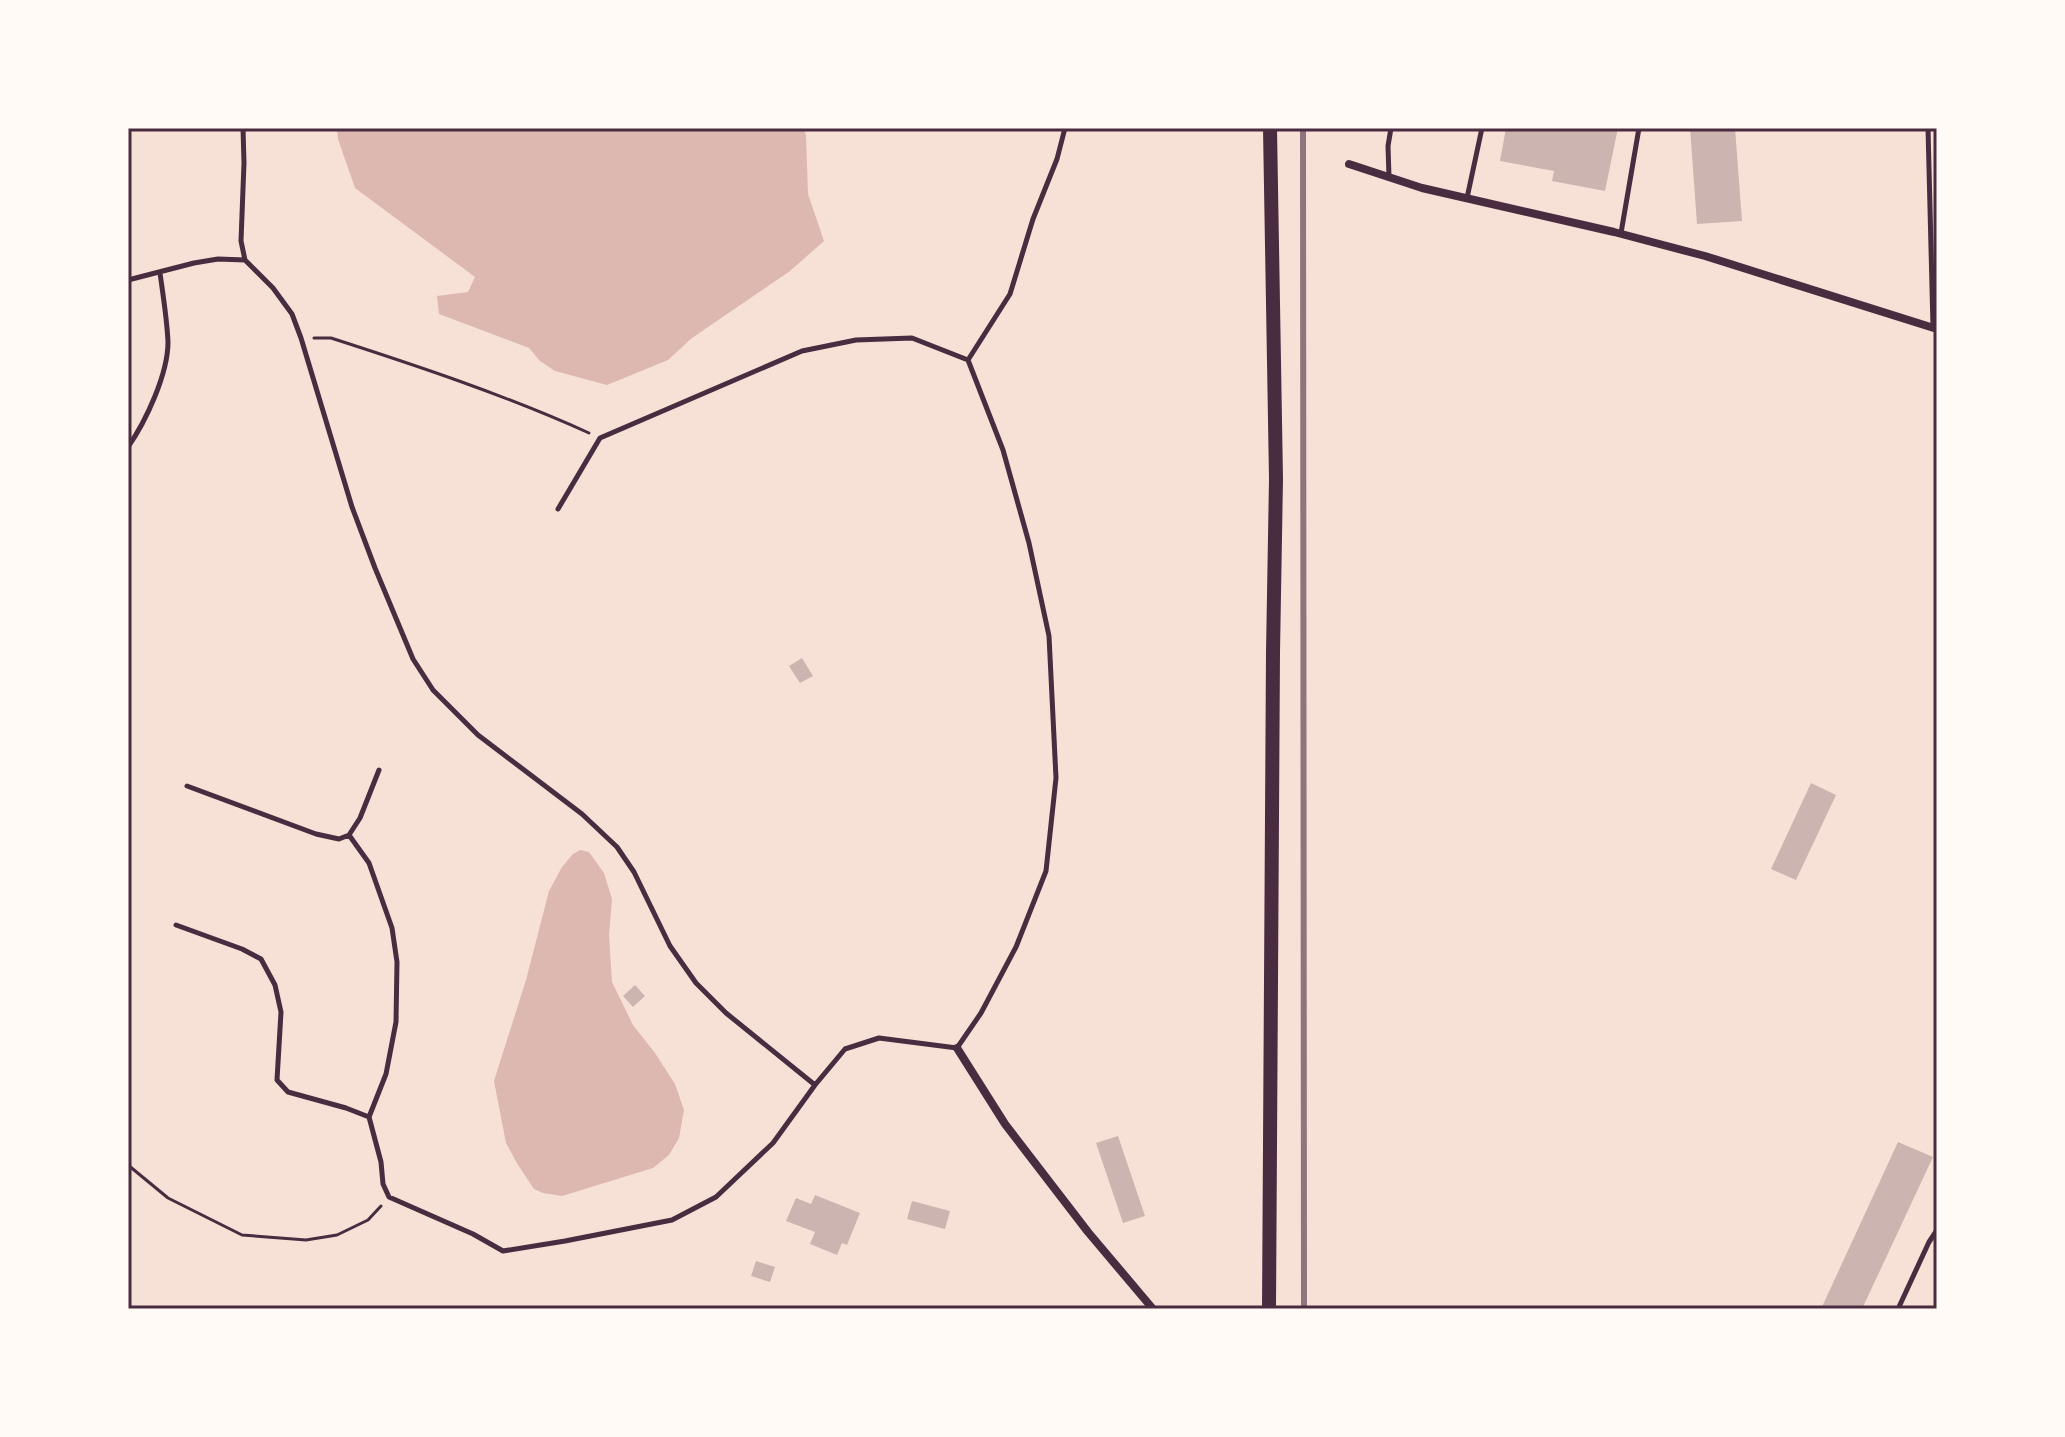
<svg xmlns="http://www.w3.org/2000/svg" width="2065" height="1437" viewBox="0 0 2065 1437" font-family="Montserrat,sans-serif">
	<rect width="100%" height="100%" fill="#f7e1d7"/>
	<path fill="#dcb8b0" d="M337,128h467l2,8 2,58 16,47 -34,30 -98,67 -24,22 -61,25 -52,-14 -15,-10 -11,-13 -90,-34 -2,-18 31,-4 7,-15 -120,-89 -17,-49z
		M580,850l9,2 15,21 8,26 -3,36 3,47 21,43 22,28 20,31 9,26 -5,28 -10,17 -16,13 -91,28 -19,-3 -9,-4 -16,-24 -12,-22 -12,-62 32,-101 23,-89 13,-24 11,-13z"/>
	<path fill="#ccb4b1" d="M1506,128h112l-13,63 -53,-10 2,-10 -54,-10z
		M1690,128h45l7,93 -45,3z
		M802,658l11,18 -13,7 -11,-17z
		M1811,783l25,12 -40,85 -25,-11z
		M635,985l10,11 -12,11 -10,-11z
		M1118,1136l27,80 -22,7 -27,-80z
		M1898,1142l35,15 -71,152h-41z
		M815,1195l45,18 -13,32 -5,-2 -5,12 -27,-11 5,-12 -29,-11 10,-23 15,6z
		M912,1201l38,10 -5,18 -38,-10z
		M756,1261l19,6 -5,15 -19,-6z"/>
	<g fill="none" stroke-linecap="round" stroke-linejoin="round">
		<path stroke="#4a2c40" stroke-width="3" d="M314,338h17c87,28 174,57 258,95
			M128,1165l40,33 74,37 64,5 31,-5 31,-15 13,-14"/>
		<path stroke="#4a2c40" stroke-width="5" d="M243,128l1,35 -3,78 4,19 28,28 19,26 9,24 51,169 23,61 38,91 20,31 45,45 104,79 35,33 17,25 36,74 26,37 30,30 89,72
			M1928,128l5,199
			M1389,177l-1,-31 3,-18
			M1467,198l15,-70
			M1621,233l18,-105
			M128,280l66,-17 24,-4 27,1
			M968,360l42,-66 23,-75 24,-60 8,-31
			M128,447c18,-26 40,-73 40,-105 -1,-23 -5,-47 -8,-69
			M187,786l129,48 23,5 10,-4 11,-17 19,-48
			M349,835l20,28 23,65 5,34 -1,60 -10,52 -17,43 12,45 2,22 6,13 84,37 30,17 62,-10 107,-21 44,-23 57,-54 42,-58 30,-36 34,-11 78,10 24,-35 35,-66 30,-76 10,-93 -7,-142 -20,-93 -26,-93 -35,-90 -56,-22 -56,2 -54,11 -202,87 -42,71
			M176,925l66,24 19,10 14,26 6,27 -4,68 11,12 58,16 23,9
			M1898,1309l31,-67 8,-12"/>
		<path stroke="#4a2c40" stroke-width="8" d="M1349,164l73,24 192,44 91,24 232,73
			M957,1048l48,76 83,108 65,77"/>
		<path stroke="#4a2c40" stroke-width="14" d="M1269,1309l4,-657 3,-173 -6,-351"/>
		<path stroke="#8f747c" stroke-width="6" d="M1303,128l1,1181"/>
	</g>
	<rect width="2065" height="1437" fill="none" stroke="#fffaf5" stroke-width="260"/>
	<rect x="130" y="130" width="1805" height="1177" fill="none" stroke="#4a2c40" stroke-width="3"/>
</svg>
